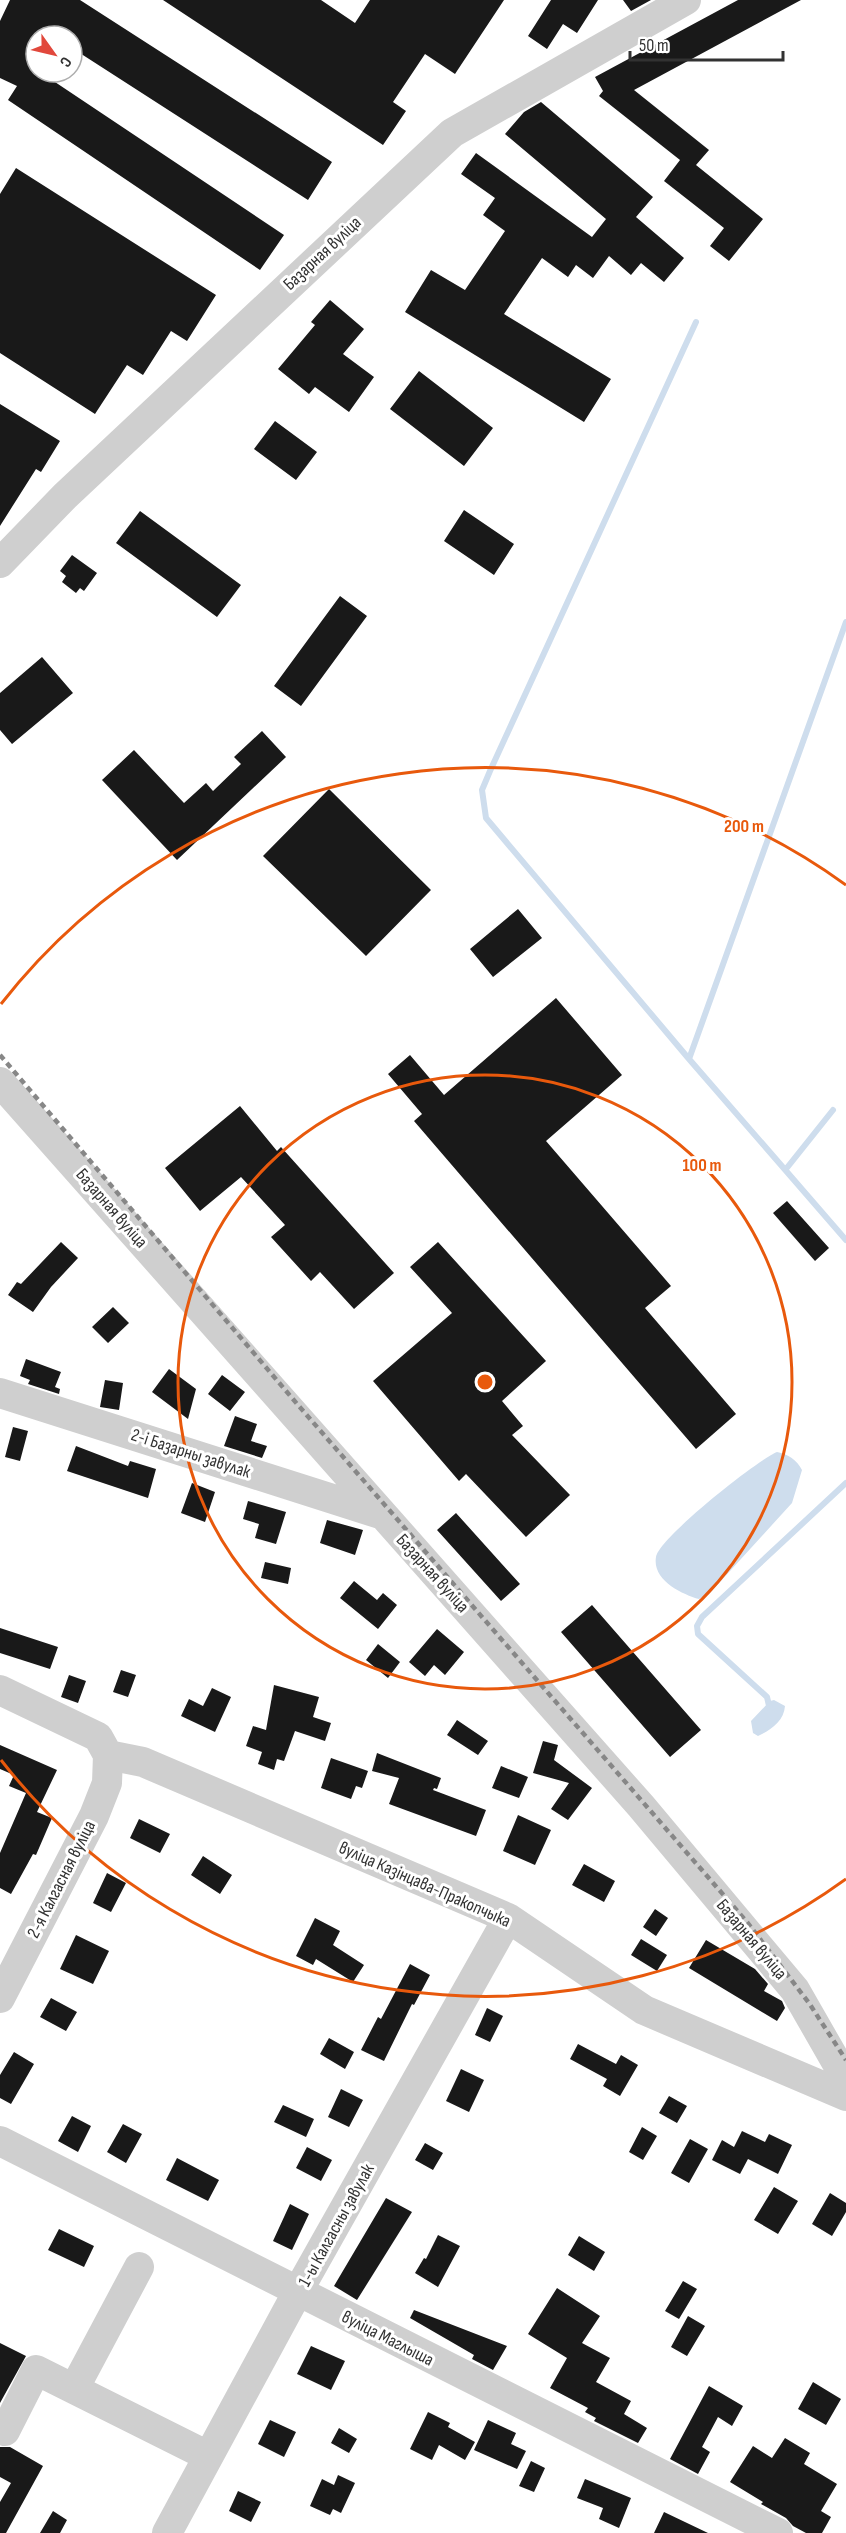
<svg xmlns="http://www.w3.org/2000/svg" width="846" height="2533" viewBox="0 0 846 2533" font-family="'Sofia Sans Condensed',sans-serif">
	<rect width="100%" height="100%" fill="#fff"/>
	<path fill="#cedded" d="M777,1452c11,2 20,8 25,18l-10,33 -83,91 -10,5c-17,-5 -47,-19 -43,-42 3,-19 101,-97 121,-105z
		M774,1700l11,6c-1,15 -14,24 -27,30l-5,-3 -2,-12 19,-20z"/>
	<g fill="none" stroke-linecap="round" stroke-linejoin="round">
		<path stroke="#cedded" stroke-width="6" d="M696,322l-206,449 -8,19 4,28 203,241 157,181
			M689,1059l157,-437
			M786,1169l47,-59
			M770,1710l-3,-13 -69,-63 -1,-8 5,-9 144,-134"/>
	</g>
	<path fill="#191919" d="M10,0h70l252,162 -24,38 -236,-152v-12h-36v36h4l244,163 -24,35 -252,-170 9,-14 -17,-8v-57z
		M163,0h158l34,23 15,-23h134l-49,74 -30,-20 -32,48 13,9 -23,34z
		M551,0h47l-21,33 -14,-9 -16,25 -19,-13z
		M623,0h28l-20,11z
		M738,0h63l-167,90 75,60 -13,15 67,54 -34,42 -19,-15 14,-18 -60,-47 16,-21 -81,-64 4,-5 -8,-14z
		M541,102l112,95 -17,20 48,41 -20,24 -23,-19 -10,12 -22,-19 -16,22 -17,-13 -8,12 -26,-19 -38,56 107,65 -27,43 -179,-110 26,-42 34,20 40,-59 -22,-16 12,-17 -34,-24 15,-21 116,84 14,-18 -101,-85 19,-22z
		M16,168l200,127 -29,46 -16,-10 -28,44 -16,-10 -32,49 -95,-61v-159z
		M330,300l34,29 -21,25 31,23 -25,35 -34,-25 -6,7 -31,-25 37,-44 -4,-3z
		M419,371l74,57 -29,38 -74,-57z
		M0,404l60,37 -19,31 -5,-3 -36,57z
		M275,421l42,31 -21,28 -42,-31z
		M464,510l50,34 -20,31 -50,-34z
		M140,511l101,74 -24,32 -101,-74z
		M72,555l25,18 -13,18 -4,-3 -4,5 -14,-11 4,-6 -6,-5z
		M340,596l27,20 -66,90 -27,-20z
		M42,657l31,36 -61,51 -12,-14v-37z
		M262,731l24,26 -109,103 -75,-80 32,-30 50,53 22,-20 7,8 28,-27 -7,-7z
		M329,789l102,101 -65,66 -103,-100z
		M518,909l24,29 -49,39 -23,-28z
		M556,998l66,77 -76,66 125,145 -26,22 91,106 -40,35 -282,-328 8,-7 -34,-40 22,-19 34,40z
		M240,1106l37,45 4,-4 113,126 -40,36 -34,-37 -9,9 -40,-44 14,-12 -44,-48 -41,34 -35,-43z
		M787,1201l42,47 -14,13 -42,-48z
		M61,1242l17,16 -27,29 -18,25 -25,-17 9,-13 4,2z
		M438,1242l108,119 -44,40 21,25 -11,9 58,60 -44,42 -60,-63 -7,7 -86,-100 79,-68 -42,-46z
		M113,1307l16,16 -21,20 -16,-16z
		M26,1359l35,13 -6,15 5,2 -1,5 -31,-10 2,-4 -10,-4z
		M169,1369l27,20 -8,30 -36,-27z
		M222,1375l23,17 -15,19 -22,-17z
		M105,1380l18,3 -4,27 -19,-3z
		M235,1416l22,8 -6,17 16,5 -5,12 -38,-12z
		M13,1427l15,4 -8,30 -15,-4z
		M76,1446l52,20 2,-5 26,8 -8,29 -81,-27z
		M192,1483l23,9 -10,30 -24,-9z
		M248,1501l38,11 -10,32 -21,-6 4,-14 -16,-5z
		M456,1513l64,71 -19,17 -64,-71z
		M327,1520l36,10 -8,25 -35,-12z
		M265,1562l26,6 -3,16 -27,-6z
		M354,1581l23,19 6,-7 14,12 -19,24 -38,-31z
		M592,1605l109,125 -31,27 -109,-125z
		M0,1628l58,19 -8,22 -50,-16z
		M437,1629l27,23 -19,23 -11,-10 -9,11 -16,-14z
		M378,1644l22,18 -12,16 -22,-18z
		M121,1670l15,5 -8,22 -15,-5z
		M69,1675l17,6 -8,22 -17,-6z
		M274,1685l45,12 -6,20 18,6 -6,18 -30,-10 -11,30 -7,-2 -3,11 -16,-6 4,-12 -16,-6 7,-20 13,4z
		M212,1688l19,9 -16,35 -34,-16 8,-17 14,7z
		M457,1720l31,21 -10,14 -31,-20z
		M543,1741l15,4 -4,15 38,28 -24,32 -17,-11 18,-26 -36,-10z
		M0,1745l57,25 -20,42 15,6 -16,37 -3,-1 -22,40 -11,-6v-35l26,-60 -17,-7 5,-11 -14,-6z
		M377,1753l64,25 -4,11 -3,-1 -1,2 53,20 -10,26 -87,-32 10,-26 -27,-7z
		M331,1758l37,13 -6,17 -6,-2 -5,13 -30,-11z
		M501,1766l27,11 -9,21 -27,-10z
		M518,1815l33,15 -16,35 -32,-14z
		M139,1819l31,15 -10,19 -30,-15z
		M203,1856l29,19 -12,19 -29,-19z
		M584,1864l31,17 -11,21 -32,-17z
		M107,1873l19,10 -15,29 -18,-9z
		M655,1909l13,9 -12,18 -13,-9z
		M315,1918l25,13 -7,14 31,20 -11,17 -37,-23 -3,6 -17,-9z
		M76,1935l33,16 -16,33 -33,-15z
		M641,1939l26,16 -10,16 -26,-16z
		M706,1940l49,29 13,15 -4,7 18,10 3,7 -8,13 -88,-53z
		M410,1964l20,11 -16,30 -2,-1 -28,57 -23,-11 17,-33 3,2z
		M51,1998l26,14 -11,19 -26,-14z
		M487,2008l16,8 -13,26 -15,-7z
		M329,2038l25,14 -9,17 -25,-15z
		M578,2044l38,20 5,-9 17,10 -18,31 -17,-10 4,-7 -37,-20z
		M14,2052l20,12 -23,40 -11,-6v-23z
		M461,2069l23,11 -15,32 -23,-11z
		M341,2089l22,11 -14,27 -21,-10z
		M669,2096l18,10 -10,17 -18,-10z
		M283,2105l31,14 -8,18 -32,-15z
		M72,2116l19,10 -13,26 -20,-11z
		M123,2124l19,10 -16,29 -19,-11z
		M642,2127l15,9 -14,24 -14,-8z
		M742,2131l23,11 4,-8 23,11 -14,29 -30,-15 -8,15 -28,-14 10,-20 12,7z
		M690,2139l18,10 -19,34 -18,-10z
		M425,2143l18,10 -10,17 -18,-10z
		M307,2147l25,13 -11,21 -25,-13z
		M177,2158l42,22 -11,21 -42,-21z
		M774,2187l24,14 -20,33 -24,-14z
		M830,2193l16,10v9l-14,24 -20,-12z
		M386,2198l26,14 -55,88 -23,-14z
		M290,2204l19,10 -17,36 -19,-9z
		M59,2229l35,17 -10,21 -36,-17z
		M438,2235l22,11 -22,41 -23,-14 9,-15 2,1z
		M579,2236l26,16 -11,19 -26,-16z
		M683,2281l14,8 -18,30 -14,-8z
		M557,2288l43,28 -18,27 28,15 -14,24 35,19 -7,13 23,14 -9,15 -44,-22 2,-3 -11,-6 3,-4 -38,-20 17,-30 -39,-24z
		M414,2310l93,36 -14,24 -21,-11 2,-4 -64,-37z
		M688,2316l17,10 -18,30 -16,-9z
		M0,2343l26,13 -26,47z
		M311,2346l34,15 -14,29 -34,-16z
		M813,2382l28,17 -15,26 -28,-16z
		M709,2386l34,20 -11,20 -14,-9 -16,30 8,5 -12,22 -28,-15z
		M428,2412l22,11 -2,4 27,15 -10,18 -26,-15 -7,15 -22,-11z
		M270,2420l26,12 -12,25 -26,-13z
		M488,2420l28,13 -5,11 15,7 -9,18 -43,-19z
		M339,2428l18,11 -8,14 -18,-10z
		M785,2438l25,15 -6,11 33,20 -16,27 10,6 -9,16h-16l-13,-7 -7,-8 -25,-14 2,-2 -33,-20 23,-36 19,12z
		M0,2447h10l33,19 -37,67h-6v-31l11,-19 -11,-6z
		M531,2461l14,7 -11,24 -15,-6z
		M338,2475l17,8 -14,30 -8,-4 -3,6 -20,-9 12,-27 12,6z
		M585,2479l46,19 -12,30 -20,-9 4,-11 -26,-10z
		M238,2491l23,11 -10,20 -22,-11z
		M53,2511l14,9 -7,13h-20z
		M664,2512l44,21h-54z"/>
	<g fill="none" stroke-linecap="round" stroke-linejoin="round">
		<path stroke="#cfcfcf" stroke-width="30" d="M0,563l65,-67 387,-363 234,-133
			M0,1082l641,724 154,184 51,89
			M0,1393l380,121
			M0,1690l98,47 10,18
			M108,1755l35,7 365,156 136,92 202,86
			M0,1998l94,-182 13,-33 1,-28
			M0,2141l778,392
			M74,2389l65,-122
			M5,2431l31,-61 172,86
			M167,2533l130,-240 211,-375"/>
		<path stroke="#878787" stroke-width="4.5" stroke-dasharray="6 4.5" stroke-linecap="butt" d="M0,1055l298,350 449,517 62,81 37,57"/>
	</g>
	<g fill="none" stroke="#e8590c" stroke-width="3">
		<circle cx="485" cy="1382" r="307"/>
		<path d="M846 1879A614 614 0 0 1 1 1760M1 1004A614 614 0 0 1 846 885"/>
	</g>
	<g text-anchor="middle" stroke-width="6" stroke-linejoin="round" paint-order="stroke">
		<g font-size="18" fill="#323232" stroke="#fff">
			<text transform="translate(322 253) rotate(-43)" y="6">Базарная вуліца</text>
			<text transform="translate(112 1208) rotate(49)" y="6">Базарная вуліца</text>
			<text transform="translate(191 1453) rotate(18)" y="6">2-і Базарны завулак</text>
			<text transform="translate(433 1573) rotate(48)" y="6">Базарная вуліца</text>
			<text transform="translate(61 1879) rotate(-63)" y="6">2-я Калгасная вуліца</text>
			<text transform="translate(425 1884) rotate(24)" y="6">вуліца Казінцава-Пракопчыка</text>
			<text transform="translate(752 1939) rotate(50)" y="6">Базарная вуліца</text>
			<text transform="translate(336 2225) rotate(-61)" y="6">1-ы Калгасны завулак</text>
			<text transform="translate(388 2338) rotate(27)" y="6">вуліца Маглыша</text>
		</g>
	</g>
	<circle cx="485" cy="1382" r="9" fill="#e8590c" stroke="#fff" stroke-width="3"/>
	<g font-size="18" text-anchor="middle" font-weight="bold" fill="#e8590c" stroke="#fff" stroke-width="6" stroke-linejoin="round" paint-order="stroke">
		<text x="744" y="832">200 m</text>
		<text x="702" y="1171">100 m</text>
	</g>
	<g transform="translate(54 54) rotate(124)"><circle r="28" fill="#ffffff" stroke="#adadad" stroke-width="1.5"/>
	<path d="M0-4.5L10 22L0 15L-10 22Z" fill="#e1483c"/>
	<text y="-9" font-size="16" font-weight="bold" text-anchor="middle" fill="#323232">С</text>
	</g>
	<path d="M630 51v9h153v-9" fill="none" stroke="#323232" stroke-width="3"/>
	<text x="639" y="51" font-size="18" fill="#323232" stroke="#ffffff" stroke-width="4.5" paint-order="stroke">50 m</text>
</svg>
